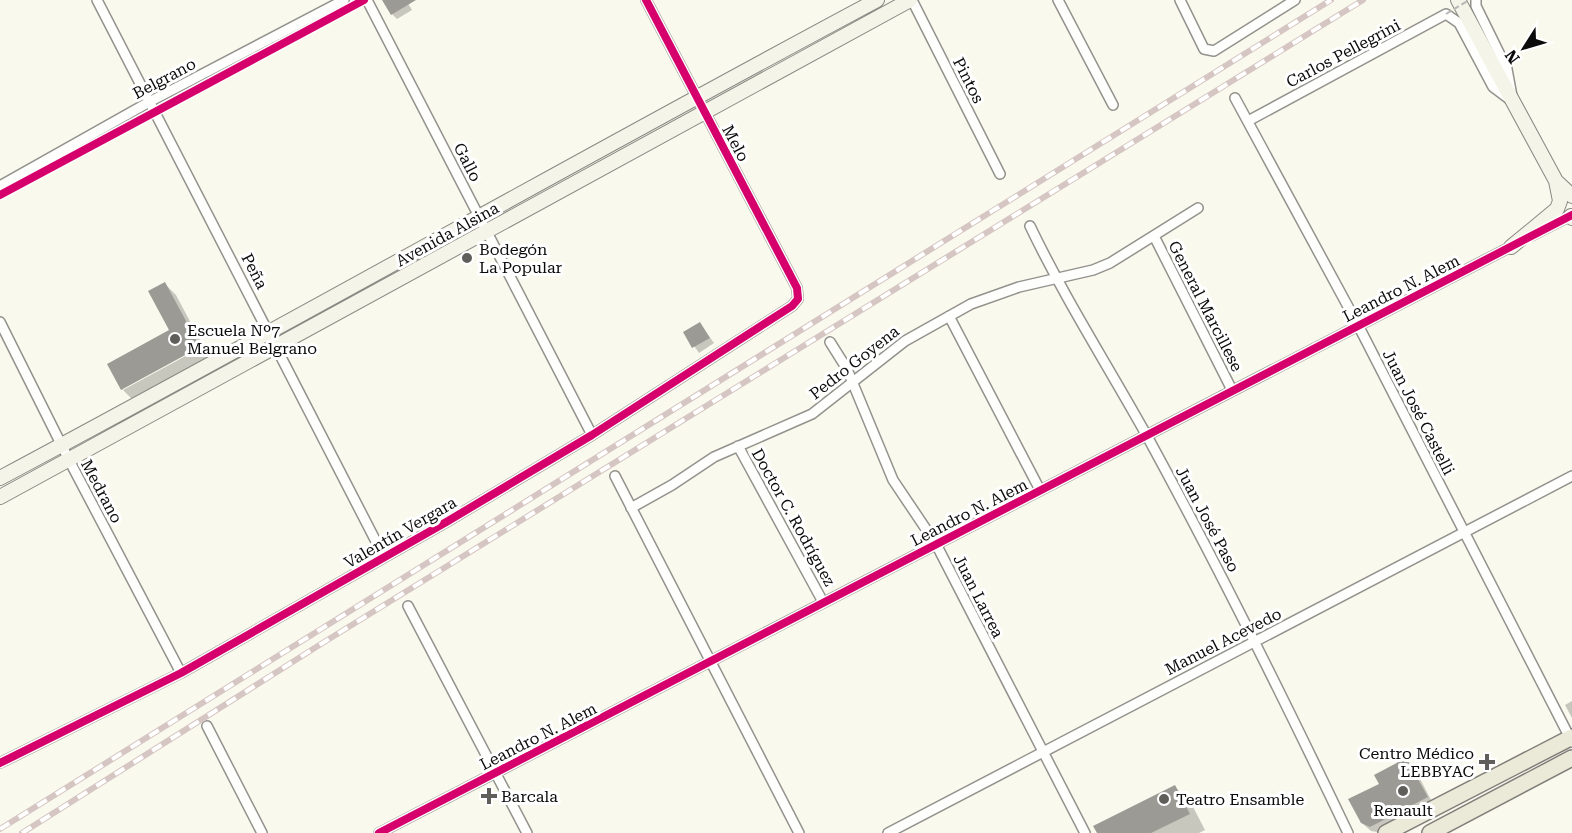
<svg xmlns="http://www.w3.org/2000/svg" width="1572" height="833" viewBox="0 0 1572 833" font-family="'Roboto Serif',serif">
	<rect width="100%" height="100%" fill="#faf9ee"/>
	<path fill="#0003" d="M387,0h19l6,10 -15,9 -5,-5z
		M165,284l11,11 26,49 -79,42v4l81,-44 6,12 -77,42 -11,-11 -13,-24 62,-34 -21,-39z
		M700,324l14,19 -15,10 -14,-20z
		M1572,701v17l-7,-13z
		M1406,759l8,8 20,39 -51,27 -12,-2 -9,-8 19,-39z
		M1175,787l16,16 14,27 -6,3h-101z"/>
	<path fill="#9c9a94" d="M382,0h34l-25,15z
		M165,282l35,65 -79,43 -14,-26 62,-34 -21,-39z
		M700,322l10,16 -18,10 -9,-16z
		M1406,758l22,39 -58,30 -9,-4 -13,-24 31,-15 -5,-9z
		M1175,785l15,29 -39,19h-54l-4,-7z"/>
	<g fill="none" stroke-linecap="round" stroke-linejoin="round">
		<g stroke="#93928d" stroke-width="12">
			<path id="street" d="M97,0l287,557
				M367,0l225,435
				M912,0l88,174
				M1058,0l55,105
				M1180,0l24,49 10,2 81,-51
				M1476,0v6l31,63 5,27
				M1235,98l123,227 214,417
				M1248,121l198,-107 13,9 34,64 16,12
				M0,186l151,-85 193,-101
				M1030,226c35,73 78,140 117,210 71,130 137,263 201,397
				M1154,236l78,154
				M1531,236l41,-21
				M949,316l91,174
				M0,322l69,138 112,213
				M830,342l17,27 46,111 43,64 149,289
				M738,446l85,156
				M615,476l184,357
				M631,508l41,-23 42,-28 98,-43 93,-73 66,-37 48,-17 74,-17 17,-7 88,-55
				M408,606l119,227
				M207,726l55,107
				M0,763l181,-90 267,-152 144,-86 200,-129 6,-7 -1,-11 -151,-288
				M379,833l1135,-588
				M888,833l684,-357"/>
		</g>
		<g stroke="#898984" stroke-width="16">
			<path id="secondary" d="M1458,0l98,181 16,15
				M1571,216l1,2
				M1511,247l46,-38 3,-8 -4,-20
				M0,478c294,-157 583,-321 877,-478
				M0,497l910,-497"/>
		</g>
		<g stroke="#807f7a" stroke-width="18">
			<path id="primary" d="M1386,833l186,-96
				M1430,833l142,-75"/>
		</g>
		<use href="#street" stroke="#fefefc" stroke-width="9"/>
		<use href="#secondary" stroke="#f4f4e8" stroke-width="14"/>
		<use href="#primary" stroke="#ebe9d7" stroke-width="15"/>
		<g stroke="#d6c6c3" stroke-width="6">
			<path id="rail" d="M0,829l1331,-829
				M22,833l299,-189 1042,-644"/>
		</g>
		<use href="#rail" stroke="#fff" stroke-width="4" stroke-dasharray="11" stroke-linecap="butt"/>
		<path stroke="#b7b7b5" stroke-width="2" stroke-dasharray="6 3" stroke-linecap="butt" d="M1446,14l23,-14"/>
		<g stroke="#fff" stroke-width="11">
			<path id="cycleway" d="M0,195l364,-195
				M0,763l181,-90 267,-152 144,-86 200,-129 6,-7 -1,-11 -151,-288
				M379,833l1193,-618"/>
		</g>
		<use href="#cycleway" stroke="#d6006c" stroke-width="8"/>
	</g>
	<g fill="#5f5e5a" stroke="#fff" stroke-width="2">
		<circle cx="467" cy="258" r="6"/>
		<circle cx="175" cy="339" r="6"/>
		<path d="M1484 753h6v6h6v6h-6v6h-6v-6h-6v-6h6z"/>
		<circle cx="1403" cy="791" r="6"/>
		<path d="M486 787h6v6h6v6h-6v6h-6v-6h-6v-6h6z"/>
		<circle cx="1164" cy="799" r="6"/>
	</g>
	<g text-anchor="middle" stroke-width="6" stroke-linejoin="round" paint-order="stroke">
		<g font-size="16" fill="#0b0b0b" stroke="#fff">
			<text transform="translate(1343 53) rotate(-28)" y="6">Carlos Pellegrini</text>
			<text transform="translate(164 78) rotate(-28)" y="6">Belgrano</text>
			<text transform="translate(969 80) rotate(63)" y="6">Pintos</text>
			<text transform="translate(736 143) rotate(62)" y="6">Melo</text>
			<text transform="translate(468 162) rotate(63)" y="6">Gallo</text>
			<text transform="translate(447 234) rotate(-29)" y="6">Avenida Alsina</text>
			<text transform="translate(255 271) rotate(63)" y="6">Peña</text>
			<text transform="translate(1401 288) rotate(-27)" y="6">Leandro N. Alem</text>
			<text transform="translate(1206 306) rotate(63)" y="6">General Marcillese</text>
			<text transform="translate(854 362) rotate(-38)" y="6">Pedro Goyena</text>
			<text transform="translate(1419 412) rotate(63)" y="6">Juan José Castelli</text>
			<text transform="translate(102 491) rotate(62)" y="6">Medrano</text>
			<text transform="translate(969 512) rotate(-27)" y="6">Leandro N. Alem</text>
			<text transform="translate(794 517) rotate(61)" y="6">Doctor C. Rodríguez</text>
			<text transform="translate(1208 519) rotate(62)" y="6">Juan José Paso</text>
			<text transform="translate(400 532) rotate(-30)" y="6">Valentín Vergara</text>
			<text transform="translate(979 596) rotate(63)" y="6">Juan Larrea</text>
			<text transform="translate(1223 641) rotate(-27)" y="6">Manuel Acevedo</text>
			<text transform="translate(538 736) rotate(-27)" y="6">Leandro N. Alem</text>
		</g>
		<g font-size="16" fill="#0b0b0b" stroke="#fff" text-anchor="start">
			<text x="479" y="255">Bodegón<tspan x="479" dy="18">La Popular</tspan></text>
			<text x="187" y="336">Escuela Nº7<tspan x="187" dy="18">Manuel Belgrano</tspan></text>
			<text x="1474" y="759" text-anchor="end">Centro Médico<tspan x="1474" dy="18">LEBBYAC</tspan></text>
			<text x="501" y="802">Barcala</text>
			<text x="1176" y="805">Teatro Ensamble</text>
			<text x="1403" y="816" text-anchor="middle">Renault</text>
		</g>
	</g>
	<g transform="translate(1524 48) rotate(233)" stroke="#ffffff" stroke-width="4.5" paint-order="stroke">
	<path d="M0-4.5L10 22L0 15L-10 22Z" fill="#0b0b0b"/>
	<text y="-9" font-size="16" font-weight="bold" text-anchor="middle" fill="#0b0b0b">N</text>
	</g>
</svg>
